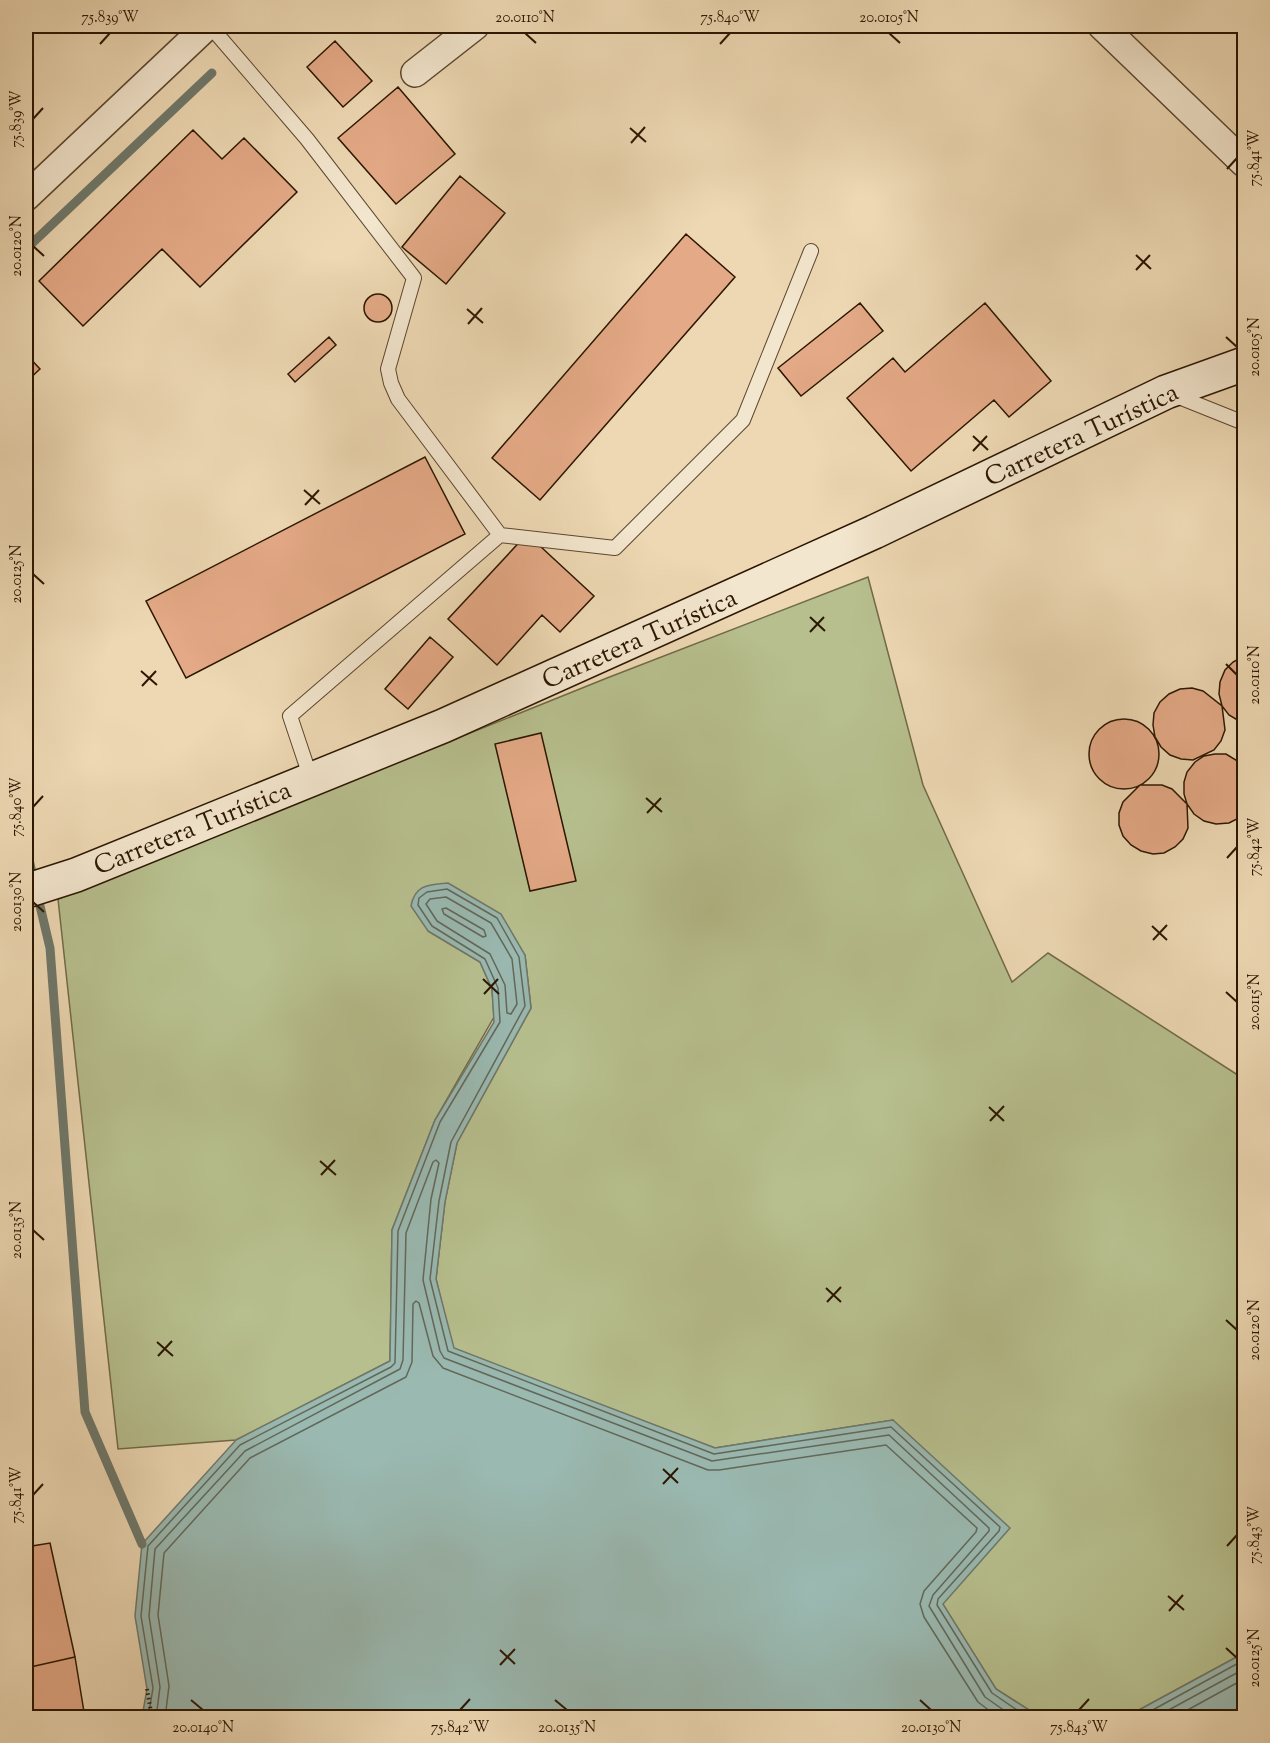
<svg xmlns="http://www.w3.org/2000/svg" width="1270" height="1743" viewBox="0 0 1270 1743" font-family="'Sorts Mill Goudy',serif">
	<rect width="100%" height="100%" fill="#edd8b3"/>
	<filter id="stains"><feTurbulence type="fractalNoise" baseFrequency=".00333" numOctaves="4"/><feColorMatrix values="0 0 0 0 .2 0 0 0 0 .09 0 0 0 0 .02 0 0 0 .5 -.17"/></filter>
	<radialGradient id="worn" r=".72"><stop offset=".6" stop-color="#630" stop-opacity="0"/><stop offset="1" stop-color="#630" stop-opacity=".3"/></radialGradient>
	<path fill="#b7bf8e" stroke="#716a48" stroke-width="1.5" d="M868,577l55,208 89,197 36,-29 196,126v574l-118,64h-86l-44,-28 -54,-85 -49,-184 -178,28 -262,-99 -17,-70 9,-78 12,-58 74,-135 -6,-53 -97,-24 52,31 12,27 2,28 -59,103 -43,110 -2,131 -154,79 -118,9 -60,-550 549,-221z"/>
	<path fill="#9ab9b1" stroke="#6e786b" stroke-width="1.5" d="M448,883l53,31 24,41 6,53 -74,135 -12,59 -9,77 18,69 261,100 178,-28 117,108 -67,76 53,85 44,28h-898l5,-28 -12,-73 7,-72 94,-104 154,-79 2,-131 43,-110 59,-98 -2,-33 -12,-27 -52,-31 -17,-25c4,-22 18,-21 37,-23z
		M1244,1653v64h-118z"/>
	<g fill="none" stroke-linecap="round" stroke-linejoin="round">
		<path stroke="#626859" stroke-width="1.5" d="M446,897l45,26 21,36 5,45 -6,10 -4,-1 -2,-28 -15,-31 -53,-33 -11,-17 4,-5z
			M446,908l38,22 2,6 -3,1 -39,-23 -2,-5z
			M148,1718l5,-30 -12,-72 7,-70 92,-101 151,-78 4,-4 3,-132 42,-109 60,-100 -2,-34 -13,-29 -53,-33 -14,-21 1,-7 8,-6 20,-3 50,29 22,39 6,49 -74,136 -12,59 -9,78 18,72 266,103 177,-27 109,100 -1,4 -61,68 -1,6 55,88 37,25
			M156,1718l4,-31 -11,-71 6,-67 90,-98 155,-82 3,-9 3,-127 27,-71 3,-2 3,3 -8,36 -8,81 17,71 4,7 268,103 177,-26 100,93v3l-56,64 -4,11 56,91 30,21
			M165,1718l4,-32 -11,-71 6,-62 86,-95 156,-81 6,-15 1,-58 3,-3 3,2 14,53 10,12 265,102h11l167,-25 91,83 -1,4 -52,59 -4,13 4,13 54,85 21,16
			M1138,1718l106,-58
			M1154,1718l90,-49
			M1173,1718l71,-39"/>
		<path stroke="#6e786b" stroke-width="9" d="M26,249l186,-176
			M26,847l24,101 35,464 57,132"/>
	</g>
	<path fill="#e4a986" stroke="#2b1601" stroke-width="1.5" d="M335,41l37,40 -29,26 -36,-40z
		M398,87l57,67 -59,50 -58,-66z
		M193,130l29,29 22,-21 53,54 -97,95 -38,-38 -79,77 -44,-45z
		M460,176l45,37 -59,71 -44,-37z
		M686,234l49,43 -195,223 -48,-42z
		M364 308a14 14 0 1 1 28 0a14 14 0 1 1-28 0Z
		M860,303l23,28 -82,65 -23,-28z
		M985,303l66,78 -42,36 -15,-17 -83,71 -64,-73 46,-40 12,14z
		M329,337l7,8 -41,37 -7,-8z
		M26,354l14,15 -14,13z
		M425,457l40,77 -279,144 -40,-77z
		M527,534l67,62 -34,36 -18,-17 -45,50 -49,-46z
		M430,637l23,20 -45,52 -23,-20z
		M1244,656v68l-15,-9 -7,-9 -3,-12 1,-12 5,-12 8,-8z
		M1192,688l11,3 19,15 3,24 -4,11 -7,9 -21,10 -12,-1 -11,-4 -9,-8 -6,-10 -2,-12 1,-12 6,-11 9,-8 11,-5z
		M1089 754a35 35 0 1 1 70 0a35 35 0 1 1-70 0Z
		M541,733l35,148 -46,10 -35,-147z
		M1215,754h11l18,11v47l-5,6 -10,5 -13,1 -12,-3 -10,-7 -7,-10 -3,-10v-12l3,-10 8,-10 9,-6z
		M1140,785h22l10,4 15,15 1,24 -5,11 -8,8 -11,6 -11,1 -12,-3 -10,-6 -8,-9 -4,-11v-12l4,-11z
		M50,1543l25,114 -49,11v-121z
		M75,1657l10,61h-59v-50z"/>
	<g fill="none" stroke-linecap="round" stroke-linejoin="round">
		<g stroke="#5c462e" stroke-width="16">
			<path id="service" d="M210,26l97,113 107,139 -26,91 3,14 7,16 102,136 -210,181 21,63
				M1174,395l70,28
				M500,535l115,13 128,-128 68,-169"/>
		</g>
		<g stroke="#5c462e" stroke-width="30">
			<path id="minor" d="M1102,26l142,137
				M415,73l60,-47
				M26,197l181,-171"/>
		</g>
		<g stroke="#2b1601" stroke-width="36">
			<path id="secondary" d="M26,891l50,-16 367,-149 431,-194 292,-140 78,-28"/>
		</g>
		<path stroke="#2b1601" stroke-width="4" stroke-dasharray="1.5 3" stroke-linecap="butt" d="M147,1689l5,29"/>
		<use href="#service" stroke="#f3e6ce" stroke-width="14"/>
		<use href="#minor" stroke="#f3e6ce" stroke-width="27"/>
		<use href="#secondary" stroke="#f3e6ce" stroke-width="33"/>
	</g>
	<path fill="none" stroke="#2b1601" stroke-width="2" d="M525,33l11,10M889,33l11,10M100,44l10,-11M720,44l10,-11M33,119l10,-11M630,128l16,14M631,143l14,-16M1227,169l10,-11M33,246l11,10M1136,255l15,14M1136,270l14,-15M467,309l16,14M468,324l14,-16M1226,337l11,10M973,436l15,14M973,451l14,-15M304,490l16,14M305,505l14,-15M33,574l11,10M810,617l15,14M810,632l14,-15M1226,664l11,11M141,671l16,14M142,686l14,-15M646,798l16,14M33,807l10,-11M647,813l14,-15M1227,858l10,-11M33,902l11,10M1152,926l15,14M1153,940l14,-15M483,979l16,15M1226,992l11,10M484,994l14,-15M989,1107l15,14M990,1121l14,-15M320,1161l16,14M321,1175l14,-15M33,1230l11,10M826,1288l15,14M827,1302l14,-15M1226,1320l11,10M157,1342l16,14M158,1356l14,-15M663,1469l15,14M663,1484l15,-16M33,1495l10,-11M1227,1546l10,-11M1168,1596l16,14M1169,1611l14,-16M1226,1648l11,10M500,1650l15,14M500,1665l15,-16M191,1700l12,10M555,1700l12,10M920,1700l11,10M460,1710l10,-11M1079,1710l10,-11"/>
	<g text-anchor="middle" stroke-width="4.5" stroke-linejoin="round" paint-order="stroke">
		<g font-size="26" fill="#2b1601" stroke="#f3e6ce">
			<text transform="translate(1081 434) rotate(-25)" y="9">Carretera Turística</text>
			<text transform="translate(639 638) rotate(-24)" y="9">Carretera Turística</text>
			<text transform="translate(192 827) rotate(-22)" y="9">Carretera Turística</text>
		</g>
	</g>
	<rect width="1270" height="1743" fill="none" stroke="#edd8b3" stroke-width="66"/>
	<rect x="33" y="33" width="1204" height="1677" fill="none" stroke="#2b1601" stroke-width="2"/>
	<g font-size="15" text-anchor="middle" fill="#2b1601">
		<text x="110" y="22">75.839°W</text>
		<text x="525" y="22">20.0110°N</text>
		<text x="730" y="22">75.840°W</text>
		<text x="889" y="22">20.0105°N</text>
		<text transform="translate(16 119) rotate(-90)" y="5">75.839°W</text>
		<text transform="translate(1254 158) rotate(-90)" y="5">75.841°W</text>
		<text transform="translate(16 246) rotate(-90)" y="5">20.0120°N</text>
		<text transform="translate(1254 347) rotate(-90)" y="5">20.0105°N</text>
		<text transform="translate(16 574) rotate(-90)" y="5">20.0125°N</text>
		<text transform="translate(1254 675) rotate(-90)" y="5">20.0110°N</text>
		<text transform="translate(16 807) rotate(-90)" y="5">75.840°W</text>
		<text transform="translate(1254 847) rotate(-90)" y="5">75.842°W</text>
		<text transform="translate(16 902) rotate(-90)" y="5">20.0130°N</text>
		<text transform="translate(1254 1002) rotate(-90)" y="5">20.0115°N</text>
		<text transform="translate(16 1230) rotate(-90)" y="5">20.0135°N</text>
		<text transform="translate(1254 1330) rotate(-90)" y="5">20.0120°N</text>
		<text transform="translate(16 1495) rotate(-90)" y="5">75.841°W</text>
		<text transform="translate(1254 1535) rotate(-90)" y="5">75.843°W</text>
		<text transform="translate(1254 1658) rotate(-90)" y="5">20.0125°N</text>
		<text x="203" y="1732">20.0140°N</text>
		<text x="460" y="1732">75.842°W</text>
		<text x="567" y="1732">20.0135°N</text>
		<text x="931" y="1732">20.0130°N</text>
		<text x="1079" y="1732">75.843°W</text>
	</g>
	<rect width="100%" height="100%" filter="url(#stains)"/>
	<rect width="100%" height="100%" fill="url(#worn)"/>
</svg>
